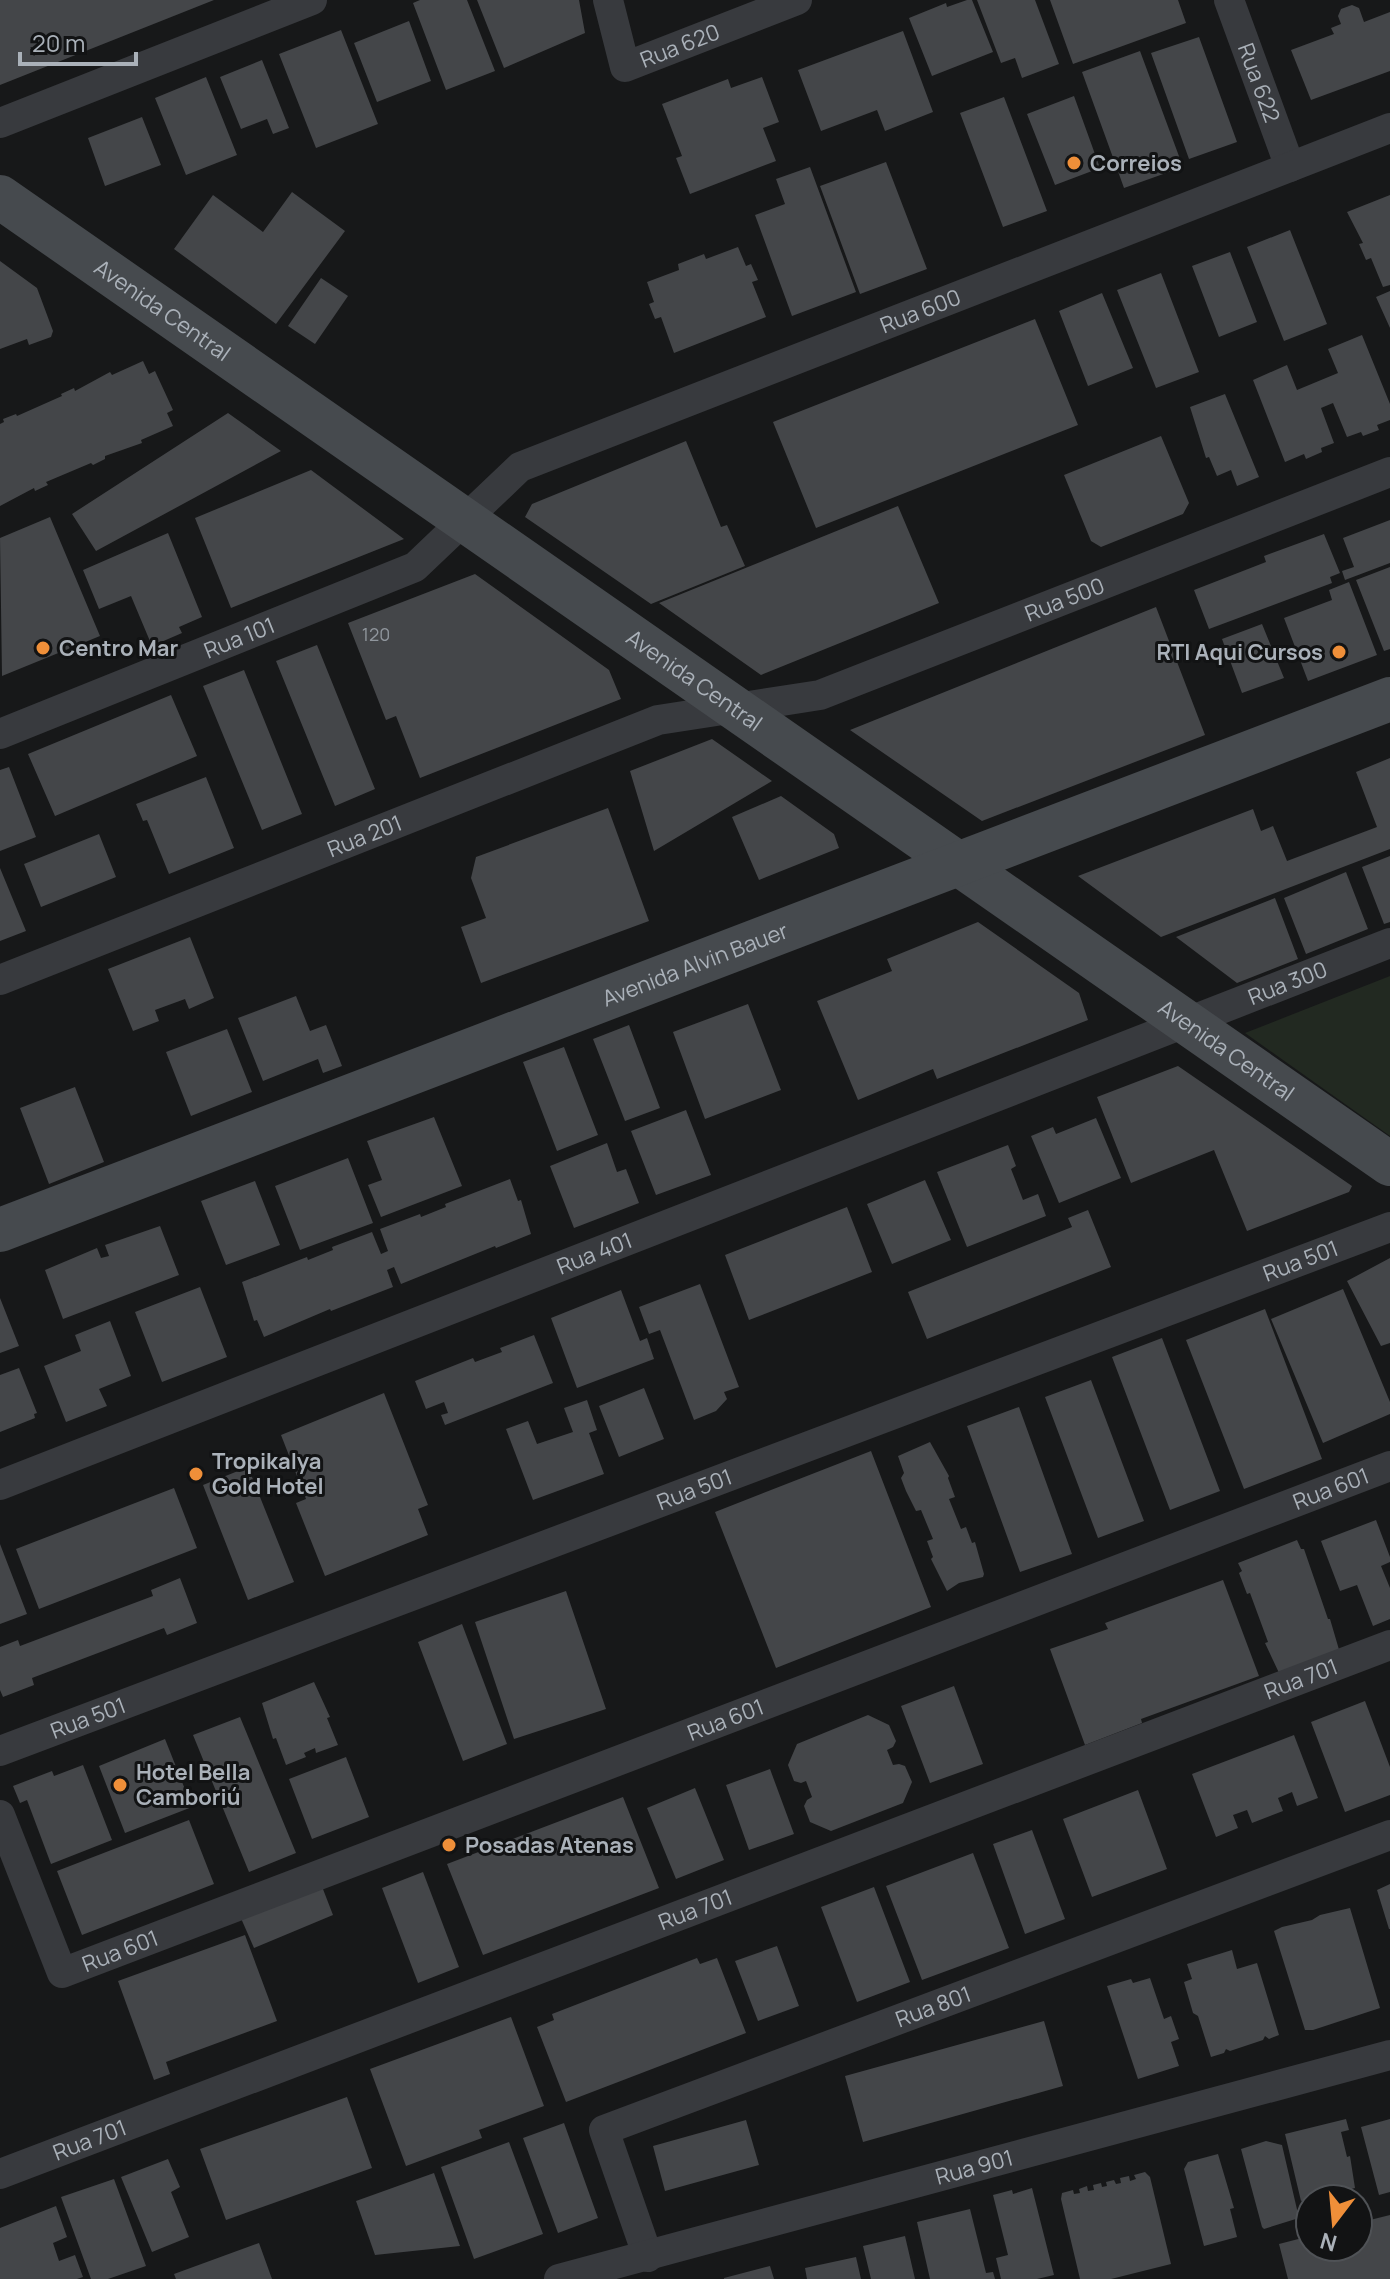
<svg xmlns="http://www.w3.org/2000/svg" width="1390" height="2279" viewBox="0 0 1390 2279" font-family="Manrope,sans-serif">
	<rect width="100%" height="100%" fill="#171819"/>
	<path fill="#222921" d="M1390,976v160l-145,-103z"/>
	<path fill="#444649" d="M0,0h214l-214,85z
		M420,0h47l28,71 -49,19 -33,-87z
		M477,0h102l6,33 -81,35z
		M967,0h5l21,52 -61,24 -23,-58 37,-15 1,4z
		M977,0h58l24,64 -37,14 -7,-20 -14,5z
		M1050,0h128l8,23 -113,41z
		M1352,5l7,3 5,14 26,-10v59l-79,29 -20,-50 43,-16 -3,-6 10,-4 -3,-8 3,-7z
		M409,21l22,60 -54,21 -23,-59z
		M341,30l37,94 -62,24 -37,-94z
		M903,31l30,81 -48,19 -8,-21 -56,21 -23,-61z
		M1199,37l38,105 -48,17 -38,-106z
		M1140,51l43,116 -59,21 -42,-116z
		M262,60l27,68 -16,6 -6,-15 -26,10 -21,-52z
		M206,77l31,78 -51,20 -31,-77z
		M762,77l17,45 -16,6 13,33 -86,33 -14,-36 6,-2 -20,-52 66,-25 3,9z
		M1074,96l26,72 -45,17 -28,-71z
		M1004,97l43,114 -44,16 -43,-114z
		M142,117l19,48 -56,21 -17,-48z
		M886,162l41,107 -67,25 -40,-108z
		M810,167l46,125 -64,24 -37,-101 30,-11 -9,-25z
		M292,192l53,39 -69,93 -102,-75 39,-54 50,37z
		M1390,195v90l-7,2 -12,-29 -5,2 -7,-16 4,-1 -16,-31z
		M1290,230l37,94 -43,17 -37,-94z
		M738,247l8,19 5,-2 7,16 -6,2 14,35 -92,36 -13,-36 -6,2 -6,-15 5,-2 -7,-20 32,-12 -1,-6 26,-10 2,5z
		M1230,252l27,70 -38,15 -27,-71z
		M0,261l37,27 16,43 -2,6 -22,8 -2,-6 -27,10z
		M1161,273l38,99 -43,16 -39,-98z
		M321,278l27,18 -33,48 -27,-18z
		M1390,291v37l-14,-31z
		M1102,293l31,75 -45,18 -29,-75z
		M1035,319l43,106 -262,103 -43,-106z
		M1362,335l28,69v16l-13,5 2,5 -16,6 -2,-4 -14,5 -14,-34 -12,5 13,35 -13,5 1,4 -16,7 -2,-5 -19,8 -32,-82 34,-15 10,25 41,-17 -10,-24z
		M143,361l6,13 6,-3 18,39 -6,3 6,13 -32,14 1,3 -37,13v3l-12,6 -2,-2 -45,19 2,3 -13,6 -1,-3 -34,18v-82l4,-2 -1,-3 13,-5 1,2 45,-20 -1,-2 13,-6 1,3 35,-19 2,3z
		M1225,394l34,83 -22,9 -6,-16 -14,6 -8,-19 -3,1 -16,-51z
		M228,413l53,38 -185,100 -24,-37z
		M1161,436l28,67 -6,11 -82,33 -10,-6 -27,-66z
		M686,441l35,86 6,-2 18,41 -94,38 -126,-87 7,-13z
		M311,470l93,69 -173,69 -36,-90z
		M898,506l41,97 -178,72 -102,-72z
		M50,517l50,119 -98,40 -2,-138z
		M1390,520v43l-45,17 -3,-9 12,-4 -11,-29z
		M168,533l34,84 -23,10 3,6 -30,13 -21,-50 -32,13 -16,-39z
		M1324,534l16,39 -10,4 2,6 -123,46 -15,-39 72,-28 -2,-6z
		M1390,567v82l-6,2 -28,-71z
		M475,574l134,96 12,29 -201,79 -24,-62 -10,4 -38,-97z
		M1349,582l28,73 -69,26 -24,-63 48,-18 -3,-10z
		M1156,607l49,128 -223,86 -132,-91z
		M1262,624l22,54 -42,15 -20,-54z
		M317,645l58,144 -40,17 -59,-145z
		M244,670l58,144 -40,16 -59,-144z
		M171,695l26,61 -142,60 -27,-62z
		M712,739l60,42 -118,70 -24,-80z
		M1390,758v91l-229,88 -83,-61 175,-67 8,22 12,-5 14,35 90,-34 -21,-55z
		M9,767l27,70 -36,14v-81z
		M206,777l28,71 -65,26 -22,-54 -4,1 -7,-17z
		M781,796l53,38 5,14 -80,32 -27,-63z
		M608,808l41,113 -168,62 -20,-56 25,-9 -15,-40 5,-21z
		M99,834l17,43 -75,30 -17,-43z
		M1390,856v66l-6,2 -22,-57z
		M0,868l26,63 -26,10z
		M1346,872l22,57 -62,25 -22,-56z
		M1275,898l23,61 -61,24 -61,-46z
		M978,922l101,71 9,27 -151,59 -4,-10 -75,31 -41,-99 75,-30 -5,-12z
		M190,937l24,61 -25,11 -4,-10 -30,11 4,11 -26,10 -25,-62z
		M296,996l14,35 16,-6 16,41 -19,7 -5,-14 -55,22 -25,-63z
		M748,1004l33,86 -76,29 -32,-87z
		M629,1025l31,83 -35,13 -32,-82z
		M227,1029l25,63 -61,24 -25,-64z
		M564,1047l34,88 -41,16 -34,-89z
		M1178,1066l174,120 -3,6 -102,39 -33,-81 -83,33 -34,-86z
		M75,1087l29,75 -55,22 -29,-76z
		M686,1110l25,65 -55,20 -25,-64z
		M434,1117l28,69 -81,31 -13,-32 14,-5 -15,-39z
		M1096,1118l25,60 -62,25 -28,-67 22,-9 3,7z
		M607,1143l10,29 9,-3 13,34 -65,25 -24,-62z
		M1008,1145l8,21 -5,3 12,31 15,-6 8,22 -79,31 -30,-75z
		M348,1158l25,65 -73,27 -25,-64z
		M510,1179l8,22 3,-1 10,34 -35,14 -1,-2 -94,38 -7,-17 -7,3 6,17 -62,24 -1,-2 -66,28 -7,-17 -3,1 -12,-39 65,-25 1,3 25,-10 -1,-3 40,-15 9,22 7,-3 -8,-22 40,-15 1,3 25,-10 -1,-3z
		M925,1180l26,60 -59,24 -25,-60z
		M255,1181l25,64 -54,20 -25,-64z
		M847,1207l25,65 -123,48 -24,-65z
		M1088,1210l23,57 -184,72 -19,-47 164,-65 -4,-9z
		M160,1226l19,49 -116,44 -18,-49 52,-22 4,10 8,-2 -4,-11z
		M1390,1258v85l-9,3 -34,-65z
		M700,1284l39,103 -15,5 3,7 -11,12 -22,9 -34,-90 -11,4 -10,-27z
		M200,1287l27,70 -65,25 -27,-70z
		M1343,1289l47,113v12l-67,29 -52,-124z
		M621,1290l19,51 7,-3 7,21 -77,29 -26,-70z
		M0,1298l19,48 -19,7z
		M1265,1309l57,150 -78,30 -58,-149z
		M110,1321l21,55 -32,13 8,17 -41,16 -22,-56 37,-15 -6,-16z
		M534,1335l19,48 -108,42 -4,-10 7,-2 -4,-11 -18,7 -11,-28 58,-23 2,4 27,-10 -2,-4z
		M1162,1338l58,153 -50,19 -58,-153z
		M19,1368l18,45 -3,1 1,4 -35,14v-57z
		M1091,1380l53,141 -46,17 -53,-141z
		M644,1388l20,51 -45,18 -20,-51z
		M384,1393l44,112 -10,4 10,26 -103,41 -29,-73 10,-4 -25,-64z
		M587,1400l10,30 -8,3 15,41 -71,26 -27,-71 22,-8 9,23 36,-12 -9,-24z
		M1019,1407l53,147 -52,18 -53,-146z
		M930,1442l19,34 -1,2 7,19 -6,2 12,30 5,-2 6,16 3,-1 9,32 -1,3 -24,6 -12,8 -16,-32 2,-2 -6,-16 6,-2 -12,-29 -5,1 -10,-20 -5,-13 3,-5 -6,-17z
		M871,1451l60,156 -155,61 -61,-156z
		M248,1467l46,115 -46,18 -45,-115z
		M174,1488l23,60 -158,61 -23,-60z
		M1376,1520l14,37v5l-9,4 9,22v31l-17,7 -16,-41 -17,6 -19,-50z
		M1297,1540l4,9h3l24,70h2l10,34 -60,22 -15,-32 3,-1 -18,-49 -3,1 -8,-21 3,-2 -4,-8z
		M0,1544l27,70 -27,10z
		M180,1578l17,45 -30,12 -3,-7 -132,50 2,7 -31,12 -3,-7v-43l18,-7 2,6 133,-50 -2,-6z
		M1223,1580l36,96 -118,43 1,4 -57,22 -35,-96 58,-20 -3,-6z
		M566,1591l40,118 -92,30 -39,-117z
		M462,1624l45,120 -44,17 -45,-119z
		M314,1682l16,35 -3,1 11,27 -22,8 -1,-5 -11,5 2,4 -20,8 -10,-27 -3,1 -11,-36z
		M954,1686l29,78 -53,19 -29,-77z
		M1365,1701l25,66v28l-45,17 -34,-90z
		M868,1715l21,10 7,16 -3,6 -6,3 6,15 6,-1 6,2 7,16 -9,21 -72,28 -21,-9 -6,-16 3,-6 5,-3 -6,-16 -5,2 -7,-2 -6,-16 9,-21z
		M240,1717l56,136 -47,19 -56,-137z
		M1294,1735l24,63 -21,8 -5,-14 -14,6 5,13 -31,12 -5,-13 -14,5 5,13 -22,9 -24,-63z
		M165,1739l27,68 -67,26 -26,-67z
		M346,1757l23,60 -57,22 -23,-60z
		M83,1765l29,75 -61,24 -24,-64 -7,3 -7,-17 39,-15 2,5z
		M770,1769l24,65 -45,16 -23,-65z
		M695,1788l29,72 -48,19 -29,-71z
		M1138,1790l29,79 -75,28 -29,-78z
		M623,1797l36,91 -176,67 -36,-91z
		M189,1820l25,64 -132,51 -25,-64z
		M1032,1830l33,89 -40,15 -32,-90z
		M973,1853l36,95 -87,32 -36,-94z
		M423,1872l36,95 -41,16 -36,-95z
		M321,1884l12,31 -79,33 -14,-32z
		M1390,1884v45h-1l-12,-39z
		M874,1887l36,95 -53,20 -36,-95z
		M1350,1908l30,100 -67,22h-8l-31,-99 8,-4 30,-7 8,-5z
		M245,1935l32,86 -111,41 4,12 -16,6 -36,-99z
		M777,1946l22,60 -41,15 -23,-60z
		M1232,1950l5,19 20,-6 22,72 -10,4 -4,-3 -2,4 -33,11 -4,-2 -2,4 -13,4 -13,-41 -5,-3 -9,-31 8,-3 -5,-15z
		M697,1958l3,6 17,-6 29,75 -180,69 -29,-75 17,-7 -2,-6z
		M1150,1978l14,41 7,-3 8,23 -8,3 8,24 -41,13 -31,-93 24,-7 2,4z
		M511,2017l33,89 -65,24 3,8 -76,28 -36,-97z
		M1044,2021l19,65 -200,56 -18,-66z
		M347,2097l25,71 -146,52 -26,-71z
		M1346,2119l3,11 -8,2 6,25 3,-1 5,32 -54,13 -16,-67z
		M1390,2119v73l-11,3 -18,-68z
		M746,2120l13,45 -94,26 -12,-45z
		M564,2123l34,95 -40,15 -35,-95z
		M1266,2141l16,4 17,73 -35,11 -2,-2 -21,-78z
		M509,2142l34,92 -69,25 -33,-92z
		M1218,2154l16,54 -4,1 7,28 -33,9 -20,-77 4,-7z
		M168,2159l12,28 -9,5 18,45 -37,15 -31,-75z
		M1145,2172l5,5 21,87 -60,15h-31l-19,-80 1,-6 11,-3 1,4 6,-1 -1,-4 8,-3 1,5 6,-1 -1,-5 8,-2 1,4 5,-1 -1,-4 8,-2 2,4 5,-1 -1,-5 9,-2 1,5 6,-2 -2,-4z
		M434,2173l26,73 -85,9 -19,-54z
		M114,2179l32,87 -38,13h-17l-30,-82z
		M1032,2188l22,87 -17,4h-36l-5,-21 12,-3 -15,-60 19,-5 1,4z
		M56,2206l11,31 -14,6 6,18 16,-6 8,22 -6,2h-77v-51z
		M970,2209l16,64 7,-1 2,7h-65l-13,-57z
		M1390,2215v64h-102l-9,-35 31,-8v11h48v-24z
		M905,2236l10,43h-44l-8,-33z
		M259,2243l13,36h-96l-2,-5z
		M856,2257l5,22h-54l-2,-11z
		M770,2266l4,13h-50v-1z"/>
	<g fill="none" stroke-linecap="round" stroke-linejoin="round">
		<g stroke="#383a3e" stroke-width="30">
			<path id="s1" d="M608,0l17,67 172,-67"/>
			<path id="s2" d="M1229,0l61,167"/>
			<path d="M0,123l312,-123"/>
			<path id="s3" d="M0,734l415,-167 105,-100 870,-339"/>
			<path id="s4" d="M0,980l658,-260 162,-25 570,-223"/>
			<path id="s5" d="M0,1485l1390,-542"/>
			<path id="s6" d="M0,1751l1390,-524"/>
			<path id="s7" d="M0,1815l62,158 1328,-507"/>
			<path id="s8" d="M0,2174l1390,-529"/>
			<path id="s9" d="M648,2257l-44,-127 786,-295"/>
			<path id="s10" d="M559,2279l831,-224"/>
		</g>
		<g stroke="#464a4e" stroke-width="44">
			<path id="s11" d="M0,197l1390,967"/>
			<path id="s12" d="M0,1230l1390,-531"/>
		</g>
	</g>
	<g fill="#ef8f39" stroke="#121314" stroke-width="3">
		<circle cx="1074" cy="163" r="8"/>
		<circle cx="43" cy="648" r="8"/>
		<circle cx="1339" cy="652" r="8"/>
		<circle cx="196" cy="1474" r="8"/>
		<circle cx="120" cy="1785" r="8"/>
		<circle cx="449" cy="1845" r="8"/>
	</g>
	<g text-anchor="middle" stroke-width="6" stroke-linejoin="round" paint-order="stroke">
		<g font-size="18" fill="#90969d">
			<text x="376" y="641">120</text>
		</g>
		<g font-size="22" fill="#aab1b9" stroke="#121314">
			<text dy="8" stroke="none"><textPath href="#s1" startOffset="128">Rua 620</textPath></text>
			<text dy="8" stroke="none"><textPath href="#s2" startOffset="88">Rua 622</textPath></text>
			<text dy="8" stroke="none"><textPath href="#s11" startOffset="198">Avenida Central</textPath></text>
			<text dy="8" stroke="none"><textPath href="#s3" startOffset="1022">Rua 600</textPath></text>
			<text dy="8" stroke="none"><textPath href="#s4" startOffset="1134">Rua 500</textPath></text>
			<text dy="8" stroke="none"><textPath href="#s3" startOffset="258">Rua 101</textPath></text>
			<text dy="8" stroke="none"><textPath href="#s11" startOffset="846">Avenida Central</textPath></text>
			<text dy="8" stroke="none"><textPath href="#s4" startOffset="392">Rua 201</textPath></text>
			<text dy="8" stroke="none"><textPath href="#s12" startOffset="744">Avenida Alvin Bauer</textPath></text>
			<text dy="8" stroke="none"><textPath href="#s5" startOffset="1382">Rua 300</textPath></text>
			<text dy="8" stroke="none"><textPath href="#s11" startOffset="1494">Avenida Central</textPath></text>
			<text dy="8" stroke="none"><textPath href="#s5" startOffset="638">Rua 401</textPath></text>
			<text dy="8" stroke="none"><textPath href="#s6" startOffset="1390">Rua 501</textPath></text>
			<text dy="8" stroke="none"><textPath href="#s7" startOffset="1528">Rua 601</textPath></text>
			<text dy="8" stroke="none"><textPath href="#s6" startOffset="742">Rua 501</textPath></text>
			<text dy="8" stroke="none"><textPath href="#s8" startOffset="1392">Rua 701</textPath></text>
			<text dy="8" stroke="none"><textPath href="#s6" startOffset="94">Rua 501</textPath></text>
			<text dy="8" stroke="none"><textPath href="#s7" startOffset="880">Rua 601</textPath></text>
			<text dy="8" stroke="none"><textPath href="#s8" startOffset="744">Rua 701</textPath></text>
			<text dy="8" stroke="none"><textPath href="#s7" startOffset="232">Rua 601</textPath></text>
			<text dy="8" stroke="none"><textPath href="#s9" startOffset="486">Rua 801</textPath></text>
			<text dy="8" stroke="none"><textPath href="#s8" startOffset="96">Rua 701</textPath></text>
			<text dy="8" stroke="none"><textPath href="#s10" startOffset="430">Rua 901</textPath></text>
		</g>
		<g font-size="22" font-weight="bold" fill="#aab1b9" stroke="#121314" text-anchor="start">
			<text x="1090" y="171">Correios</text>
			<text x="59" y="656">Centro Mar</text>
			<text x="1323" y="660" text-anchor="end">RTI Aqui Cursos</text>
			<text x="212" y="1469">Tropikalya<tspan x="212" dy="25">Gold Hotel</tspan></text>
			<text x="136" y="1780">Hotel Bella<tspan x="136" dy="25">Camboriú</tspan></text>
			<text x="465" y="1853">Posadas Atenas</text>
		</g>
	</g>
	<g transform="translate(1334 2223) rotate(196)"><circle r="38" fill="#121314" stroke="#4f5256" stroke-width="2"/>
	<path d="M0-6L14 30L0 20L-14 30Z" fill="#ef8f39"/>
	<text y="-12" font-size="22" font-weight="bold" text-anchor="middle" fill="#aab1b9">N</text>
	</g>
	<path d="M20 52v12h116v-12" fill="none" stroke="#aab1b9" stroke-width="4"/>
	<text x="32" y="52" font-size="24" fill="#aab1b9" stroke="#121314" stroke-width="6" paint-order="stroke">20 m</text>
</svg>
